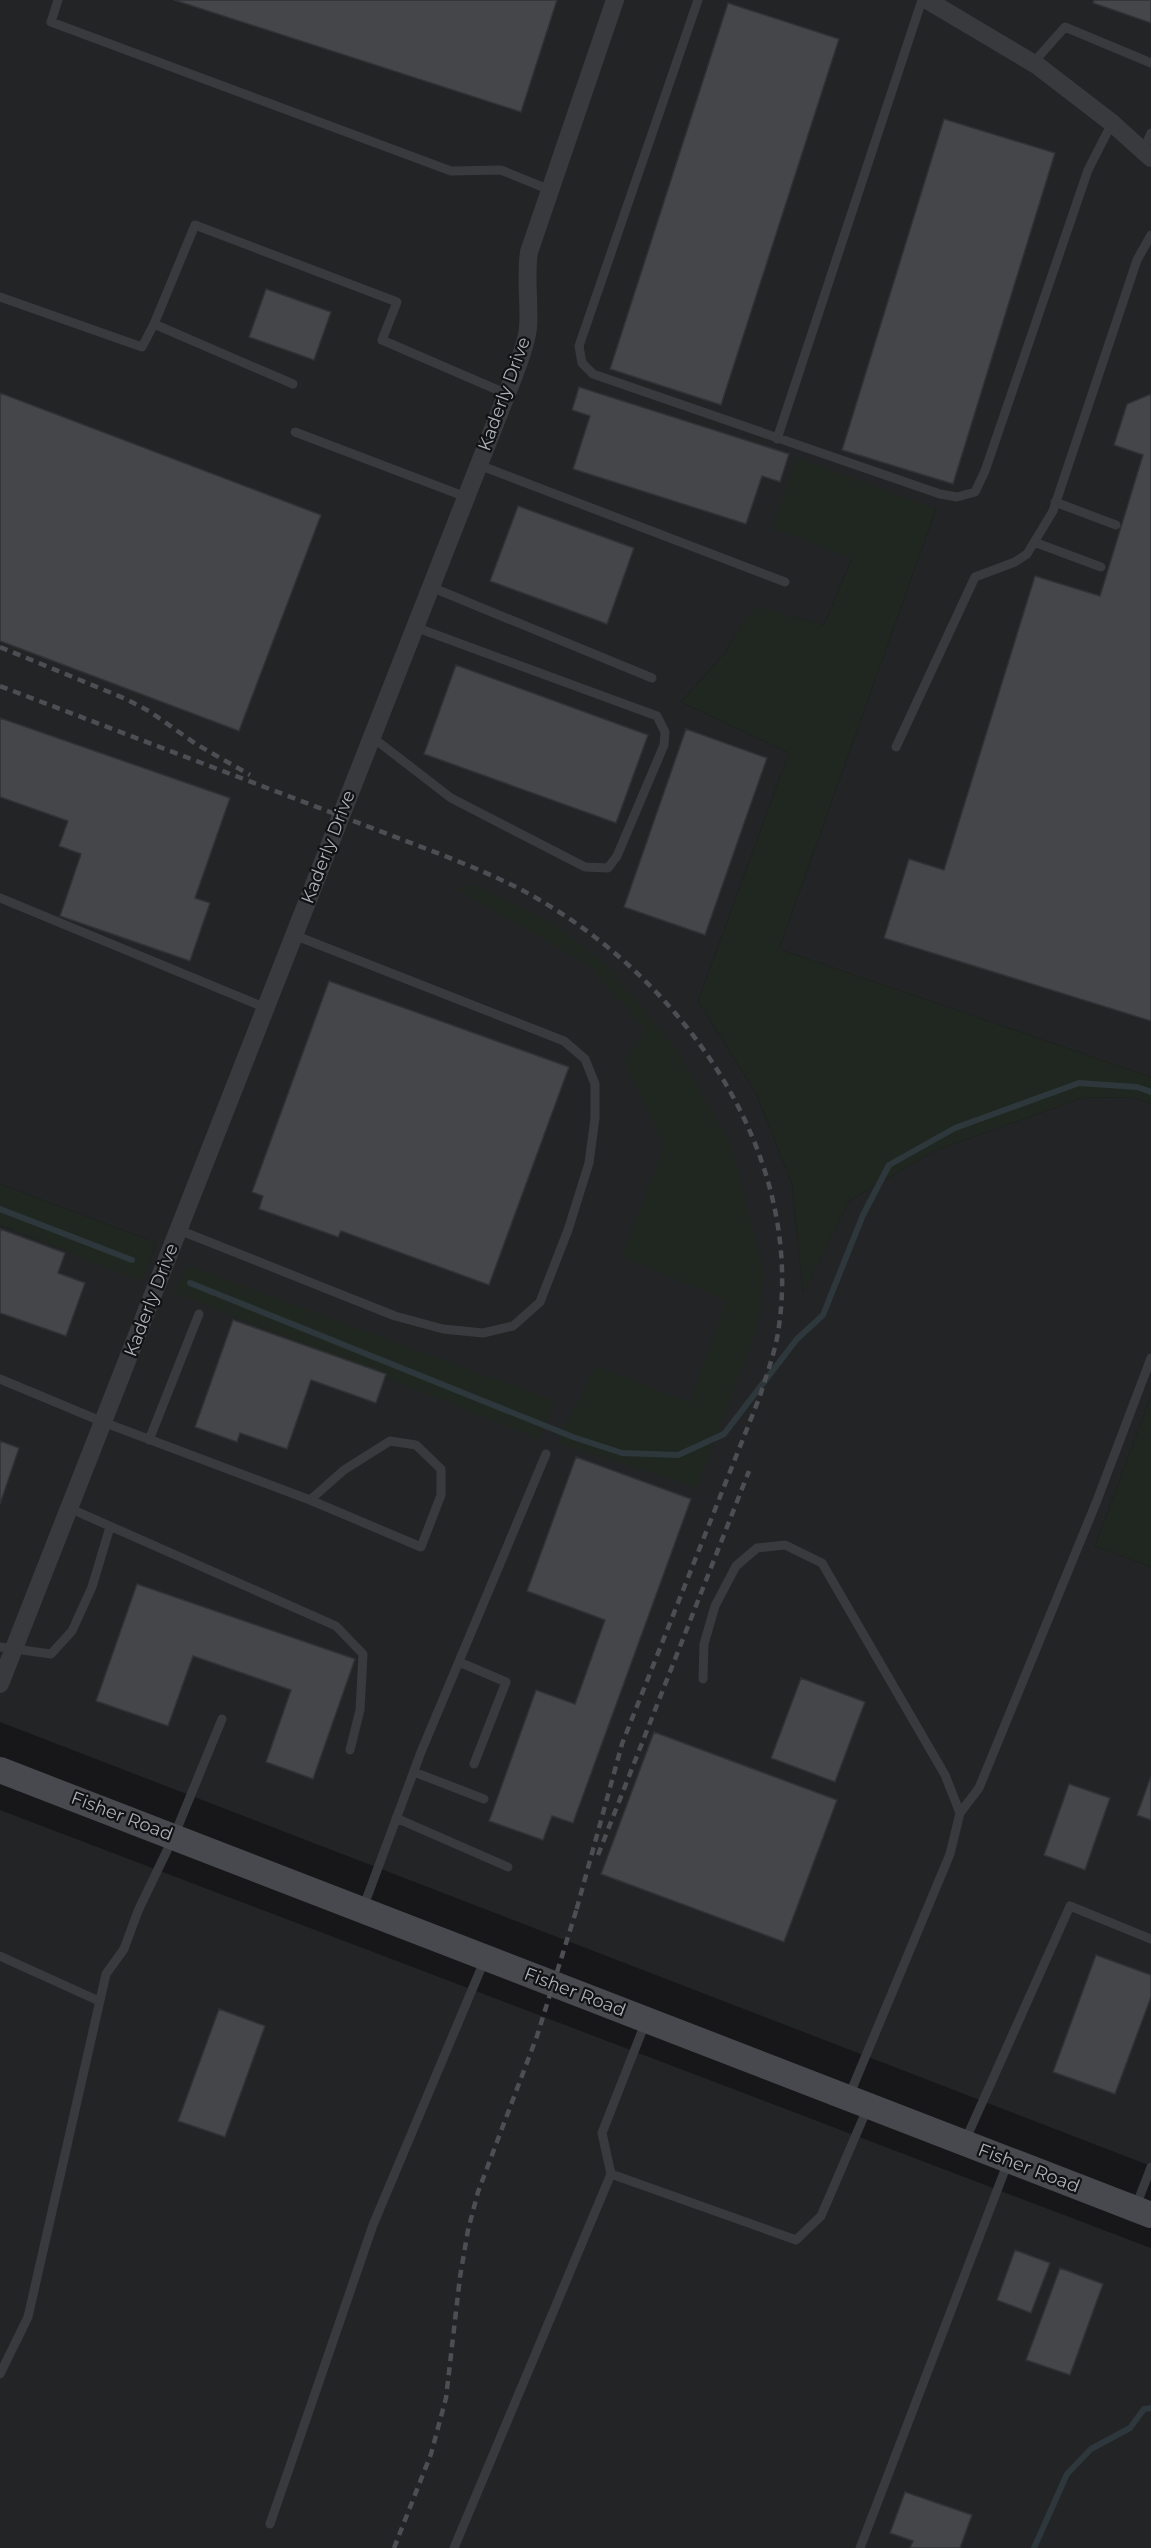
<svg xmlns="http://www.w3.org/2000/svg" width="1151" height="2548" viewBox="0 0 1151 2548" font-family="Montserrat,sans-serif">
	<rect width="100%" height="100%" fill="#171719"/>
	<path fill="#232426" d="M0,0h1151v1077l-372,-128 157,-440 -84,49 -28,67 -70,-18 -30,47 -43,48 108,51 -91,248 58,92 36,91 11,109 46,-92 85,-50 148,-53 51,-1 18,7v292l-56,150 56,21v599l-1151,-444v-497l141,55 16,-37 -157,-59z
		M0,1810l1151,438v300h-1151z"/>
	<path fill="#1f2720" d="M797,458l139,51 -157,440 372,128v27l-18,-7 -51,1 -148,53 -85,50 -46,93 -11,-110 -36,-91 -58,-92 91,-248 -108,-51 43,-48 30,-48 70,19 28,-67 -80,-30z
		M475,885l74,36 57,44 70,84 55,96 33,128 -7,55 -60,159 -140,-44 39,-77 94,37 36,-102 -104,-45 42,-110 -40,-85 22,-30 -56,-65 -133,-77z
		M0,1184l157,59 -16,38 -141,-56z
		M189,1266l366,135 -16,38 -366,-147z
		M1151,1396v171l-56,-21z"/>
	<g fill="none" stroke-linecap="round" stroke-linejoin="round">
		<path stroke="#2e383c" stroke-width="6" d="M0,1209l132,51
			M190,1283l383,154 49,16 56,2 46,-21 73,-95 26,-24 40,-100 26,-50 66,-37 124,-45 58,4 14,5
			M1034,2548l33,-74 24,-25 39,-21 14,-19 7,-1"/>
	</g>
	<path fill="#444649" stroke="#313235" stroke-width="1.5" d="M174,0h383l-36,112z
		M1094,0h57v23l-58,-20z
		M728,3l111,36 -118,366 -111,-36z
		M944,119l111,34 -102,331 -111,-34z
		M266,289l65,23 -17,48 -65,-23z
		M579,387l210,67 -9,28 -18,-6 -16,48 -173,-55 17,-53 -18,-6z
		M0,393l321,122 -82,216 -239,-90z
		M1151,394v627l-267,-83 25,-79 35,11 91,-294 65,20 43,-141 -29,-10 13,-41z
		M518,506l116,42 -27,76 -117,-43z
		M456,665l192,70 -32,88 -192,-69z
		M0,718l230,80 -35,100 15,5 -20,58 -130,-45 21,-62 -22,-8 9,-25 -68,-24z
		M686,729l81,29 -62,177 -81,-28z
		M329,981l240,86 -80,218 -148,-54 -3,6 -79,-28 4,-13 -11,-4z
		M0,1229l65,24 -7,20 27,10 -19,53 -66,-23z
		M233,1320l153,54 -10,29 -65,-23 -24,69 -47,-16 -3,9 -42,-15z
		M0,1441l19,7 -19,56z
		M576,1457l115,42 -118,324 -21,-7 -9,24 -54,-19 47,-131 39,14 30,-84 -78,-29z
		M137,1584l218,75 -42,120 -47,-17 25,-72 -98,-34 -25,70 -72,-25z
		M801,1678l64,24 -30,80 -64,-24z
		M654,1732l183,68 -53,142 -183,-68z
		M1151,1776v44l-14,-5z
		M1069,1784l41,14 -25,72 -41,-15z
		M1096,1955l55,20v22l-36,97 -62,-22z
		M219,2009l46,17 -40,111 -47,-16z
		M1015,2250l35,13 -19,50 -34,-13z
		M1060,2268l43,16 -33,91 -44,-15z
		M905,2492l67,23 -12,33h-50l3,-7 -23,-8z"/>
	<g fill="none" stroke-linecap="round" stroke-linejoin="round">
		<path stroke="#383a3e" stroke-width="9" d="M58,0l-7,22 400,149 50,-1 49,20
			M698,0l-119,346 3,17 11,11 347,120 17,3 18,-5 10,-21 103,-301 24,-47
			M1033,63l32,-36 86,36
			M1143,151l8,-18
			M0,297l142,50 12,-23 139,60
			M154,324l41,-99 202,77 -15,38 125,54
			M295,432l171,65
			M777,439l145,-439
			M479,465l306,117
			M1055,502l61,23
			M1034,542l67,25
			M431,587l221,91
			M372,737l79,61 134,69 23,1 9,-12 47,-111 1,-13 -8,-16 -242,-89
			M896,747l79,-170 40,-15 12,-8 26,-43 84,-251 14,-25
			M0,898l266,110
			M179,1230l216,86 48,13 40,4 30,-7 27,-24 28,-72 21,-67 6,-45v-34l-10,-25 -21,-18 -270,-106
			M0,1379l103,43 207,78 34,-30 46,-29 26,4 25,24v26l-20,52 -111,-47
			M149,1440l50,-126
			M69,1508l267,118 27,28 -3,56 -10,40
			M0,1647l51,7 21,-23 20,-44 18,-60
			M459,1662l47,20 -32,82
			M703,1679l1,-35 11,-38 21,-40 21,-18 28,-3 37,18 123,212 15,38 -10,41 -101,242
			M414,1772l70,27
			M960,1813l19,-25 117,-285 55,-145
			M396,1818l112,49
			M363,1908l58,-156 125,-298
			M0,1956l99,45
			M646,2021l-44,112 9,41 185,66 25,-24 47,-109
			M965,2141l105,-235 81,33
			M1136,2206l15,-39
			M0,2374l28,-57 78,-343 18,-25 14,-38 36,-75 48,-117
			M270,2524l103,-299 112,-266
			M454,2548l157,-374
			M860,2548l148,-386"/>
		<path stroke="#383a3e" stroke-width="18" d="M927,0l111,66 74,57 39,35
			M0,1684l513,-1306c6,-16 13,-33 15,-50 2,-25 -3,-50 1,-76l86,-252"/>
		<path stroke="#47494e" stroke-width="26" d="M0,1770l1151,445"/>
		<path stroke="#4c4e53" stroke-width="4.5" stroke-dasharray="8 6" stroke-linecap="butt" d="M0,647l126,52 23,12 47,33 54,31
			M0,686l440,168c35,14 70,28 103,48 144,85 260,251 236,424 -3,24 -12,47 -19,70l-138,348 -47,171
			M598,1855l151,-384
			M394,2548l37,-94 15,-56 14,-121 8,-47 10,-38 59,-156 40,-128"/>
	</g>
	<g text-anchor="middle" stroke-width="4.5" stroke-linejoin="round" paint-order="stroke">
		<g font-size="18" fill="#aab0b8" stroke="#121214">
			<text transform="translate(504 394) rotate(-70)" y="6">Kaderly Drive</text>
			<text transform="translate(328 847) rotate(-69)" y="6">Kaderly Drive</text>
			<text transform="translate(151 1300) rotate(-69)" y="6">Kaderly Drive</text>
			<text transform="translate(122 1816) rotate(21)" y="6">Fisher Road</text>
			<text transform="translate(575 1992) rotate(21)" y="6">Fisher Road</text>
			<text transform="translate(1029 2168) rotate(21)" y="6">Fisher Road</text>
		</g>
	</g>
</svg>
